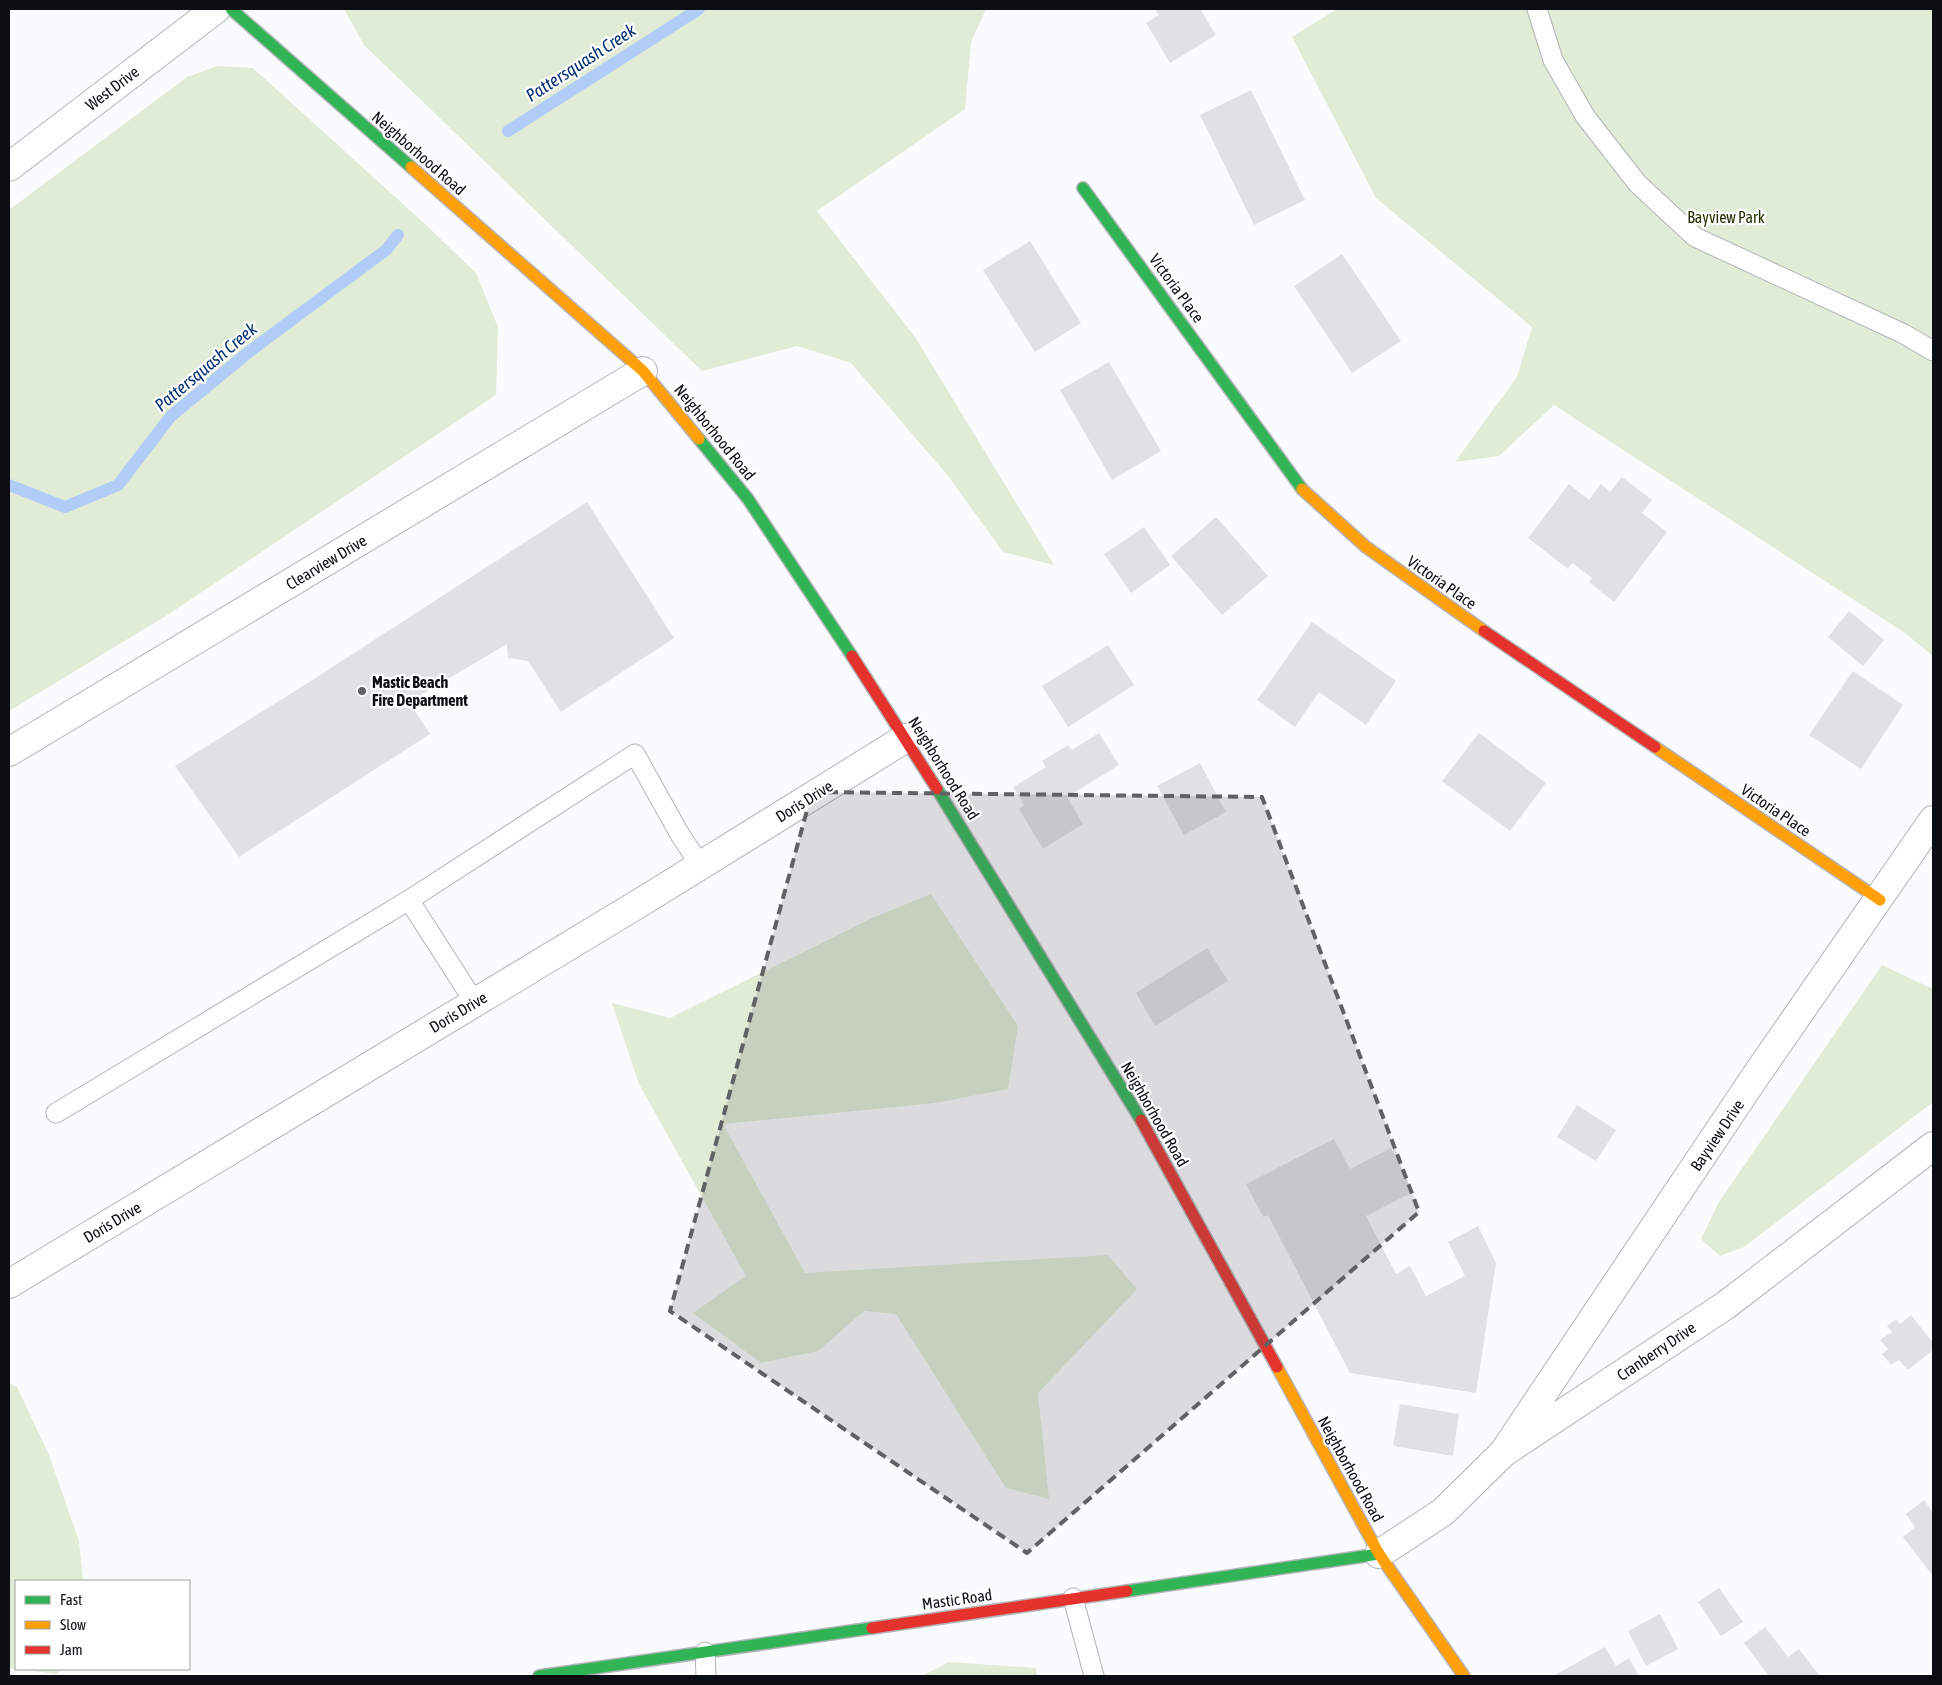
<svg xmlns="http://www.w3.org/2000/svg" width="1942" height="1685" viewBox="0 0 1942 1685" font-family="'Asap Condensed',sans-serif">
	<rect width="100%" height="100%" fill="#fafbfd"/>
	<path fill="#e1ecd6" d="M344,9h642l-15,33 -6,67 -148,102 98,126 139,228 -51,-13 -54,-75 -98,-114 -54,-17 -95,25 -338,-326z
		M1337,9h596v647l-28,-23 -351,-228 -55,51 -44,6 62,-85 15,-50 -156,-129 -84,-161z
		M217,66l36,2 172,156 51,49 22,54 -2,68 -327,219 -160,97v-501l178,-133z
		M931,894l87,132 -10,63 -73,14 -212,21 82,149 303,-18 29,34 -99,104 11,106 -43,-11 -110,-174 -32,-3 -46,40 -57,12 -68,-50 53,-37 -107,-192 -27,-81 58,15 202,-100z
		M1882,965l51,24v113l-189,145 -24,9 -19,-17 18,-37z
		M9,1383l8,4 32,68 30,86 4,40h-67v88h45l-4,5 -48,-6z
		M949,1662l87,6 1,8h-115z"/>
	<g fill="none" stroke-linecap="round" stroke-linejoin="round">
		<path stroke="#b1cdf7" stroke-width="12" d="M508,131l191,-122
			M9,485l56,22 53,-22 53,-69 79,-65 136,-101 12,-15"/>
	</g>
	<path fill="#dfe2e5" d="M1155,9h45l16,26 -46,28 -24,-40 13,-8z
		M1251,90l54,110 -51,25 -54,-110z
		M1030,241l51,82 -46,29 -52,-82z
		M1342,254l59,87 -49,32 -58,-87z
		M1109,362l52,89 -49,29 -52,-90z
		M1622,477l30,23 -10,13 25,19 -53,70 -25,-20 3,-4 -20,-15 -4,6 -40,-31 41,-54 20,16 12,-16 9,8z
		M587,502l87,136 -113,74 -33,-51 -20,-3 -1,-14 -98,58 21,32 -191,123 -64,-91 139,-87z
		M1216,517l52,59 -46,39 -51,-59z
		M1144,527l26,38 -39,28 -27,-39z
		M1849,611l35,29 -21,26 -35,-29z
		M1312,622l84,59 -30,44 -47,-33 -24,35 -38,-27z
		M1108,645l26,40 -66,42 -26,-41z
		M1853,671l50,34 -42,64 -52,-34z
		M1099,733l20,32 -52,32 16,27 -40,25 -24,-40 5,-4 -11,-18 33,-20 -4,-6 26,-16 4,5z
		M1479,733l67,50 -36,48 -68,-50z
		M1200,763l26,49 -42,23 -27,-49z
		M1207,948l21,33 -73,45 -19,-33z
		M1577,1105l39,25 -20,31 -39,-24z
		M1334,1139l16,30 41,-21 22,44 -47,24 30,58 14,-8 16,30 39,-20 -17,-34 30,-16 18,37 -20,130 -126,-20 -82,-158 -5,2 -17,-33z
		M1911,1315l22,28v7l-25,20 -9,-10 -8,5 -9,-11 6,-5 -8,-9 12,-8 -5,-6 9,-7 4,5z
		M1400,1404l59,10 -6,42 -60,-10z
		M1924,1500l9,13v63l-30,-39 12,-10 -9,-13z
		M1719,1588l24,34 -22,14 -23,-34z
		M1660,1614l18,35 -32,17 -18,-35z
		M1765,1627l23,30 11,-8 21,27h-51l-25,-33z
		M1605,1647l11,19 13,-8 10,18h-86z"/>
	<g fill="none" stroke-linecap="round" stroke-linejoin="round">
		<g stroke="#b2b4b7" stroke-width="21">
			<path id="lane" d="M1537,9l16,51 32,56 52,67 58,54 209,97 29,17
				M475,1003l-66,-103 226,-146 44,79 21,32
				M56,1113l353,-213
				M1073,1598l21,78
				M705,1652l1,24"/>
		</g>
		<g stroke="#b2b4b7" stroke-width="30">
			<path id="street" d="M9,167l207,-158
				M9,752l634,-381
				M9,1284l634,-383 263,-163
				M1503,1453l254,-379 176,-254
				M1379,1554l64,-42 60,-59 223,-148 207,-159"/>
		</g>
		<g stroke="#b2b4b7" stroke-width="14">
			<path id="fast" d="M231,9l180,158
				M1083,188l219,301
				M699,439l49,60 104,157
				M937,789l204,331
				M1127,1591l252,-37
				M539,1676l333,-48"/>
		</g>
		<g stroke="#b2b4b7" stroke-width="14">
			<path id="slow" d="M411,167l232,204 56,68
				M1302,489l64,58 118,84
				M1655,747l225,153
				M1277,1367l102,187 85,122"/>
		</g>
		<g stroke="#b2b4b7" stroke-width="14">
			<path id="jam" d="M1484,631l171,116
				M852,656l85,133
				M1141,1120l136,247
				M872,1628l255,-37"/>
		</g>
		<use href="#lane" stroke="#fefeff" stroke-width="19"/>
		<use href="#street" stroke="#fefeff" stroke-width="28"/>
		<use href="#fast" stroke="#30b455" stroke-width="11"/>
		<use href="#slow" stroke="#ff9f0a" stroke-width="11"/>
		<use href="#jam" stroke="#e5322d" stroke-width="11"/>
	</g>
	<path fill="#5f6164" fill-opacity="0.2" stroke="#5f6164" stroke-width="4" stroke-dasharray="10 6" stroke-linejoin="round" d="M812,792l450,5 157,415 -392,341 -357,-242z"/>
	<circle fill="#5f6164" stroke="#fff" stroke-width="2" cx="362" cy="691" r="5"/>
	<g text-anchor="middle" stroke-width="4.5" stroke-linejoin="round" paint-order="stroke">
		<g font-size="16" fill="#0b0e12" stroke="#fff">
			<text transform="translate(112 88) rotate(-37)" y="6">West Drive</text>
			<text transform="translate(419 153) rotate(41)" y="6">Neighborhood Road</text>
			<text transform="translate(1177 288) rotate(54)" y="6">Victoria Place</text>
			<text transform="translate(715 432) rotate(51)" y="6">Neighborhood Road</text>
			<text transform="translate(326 562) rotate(-31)" y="6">Clearview Drive</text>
			<text transform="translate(1442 582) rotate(35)" y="6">Victoria Place</text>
			<text transform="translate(944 768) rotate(58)" y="6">Neighborhood Road</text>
			<text transform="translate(804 801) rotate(-32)" y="6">Doris Drive</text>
			<text transform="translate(1776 810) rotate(34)" y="6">Victoria Place</text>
			<text transform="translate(458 1012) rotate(-31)" y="6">Doris Drive</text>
			<text transform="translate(1155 1114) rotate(60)" y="6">Neighborhood Road</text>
			<text transform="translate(1717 1135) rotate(-56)" y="6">Bayview Drive</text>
			<text transform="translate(112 1222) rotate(-31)" y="6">Doris Drive</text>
			<text transform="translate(1656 1351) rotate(-34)" y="6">Cranberry Drive</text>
			<text transform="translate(1351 1469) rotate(61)" y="6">Neighborhood Road</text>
			<text transform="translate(957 1599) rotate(-8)" y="6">Mastic Road</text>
		</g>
		<g font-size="16" fill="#213200" stroke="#fff">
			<text x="1726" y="223">Bayview Park</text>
		</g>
		<g font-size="16" font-weight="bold" fill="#0b0e12" stroke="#fff" text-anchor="start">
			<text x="372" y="688">Mastic Beach<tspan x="372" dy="18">Fire Department</tspan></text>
		</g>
		<g font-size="18" font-style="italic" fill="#002f72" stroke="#fff">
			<text transform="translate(581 63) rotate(-33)" y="6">Pattersquash Creek</text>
			<text transform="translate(206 367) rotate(-40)" y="6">Pattersquash Creek</text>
		</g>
	</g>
	<rect width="1942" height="1685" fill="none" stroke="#0b0e12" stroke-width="20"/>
	<rect x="15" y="1580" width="175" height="90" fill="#ffffff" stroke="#9d9fa0"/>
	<rect x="25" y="1596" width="25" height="8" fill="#30b455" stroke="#9d9fa0"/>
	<text x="60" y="1605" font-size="15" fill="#0b0e12">Fast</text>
	<rect x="25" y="1621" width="25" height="8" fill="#ff9f0a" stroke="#9d9fa0"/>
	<text x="60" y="1630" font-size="15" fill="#0b0e12">Slow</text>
	<rect x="25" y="1646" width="25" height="8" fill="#e5322d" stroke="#9d9fa0"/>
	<text x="60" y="1655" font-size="15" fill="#0b0e12">Jam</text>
</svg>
